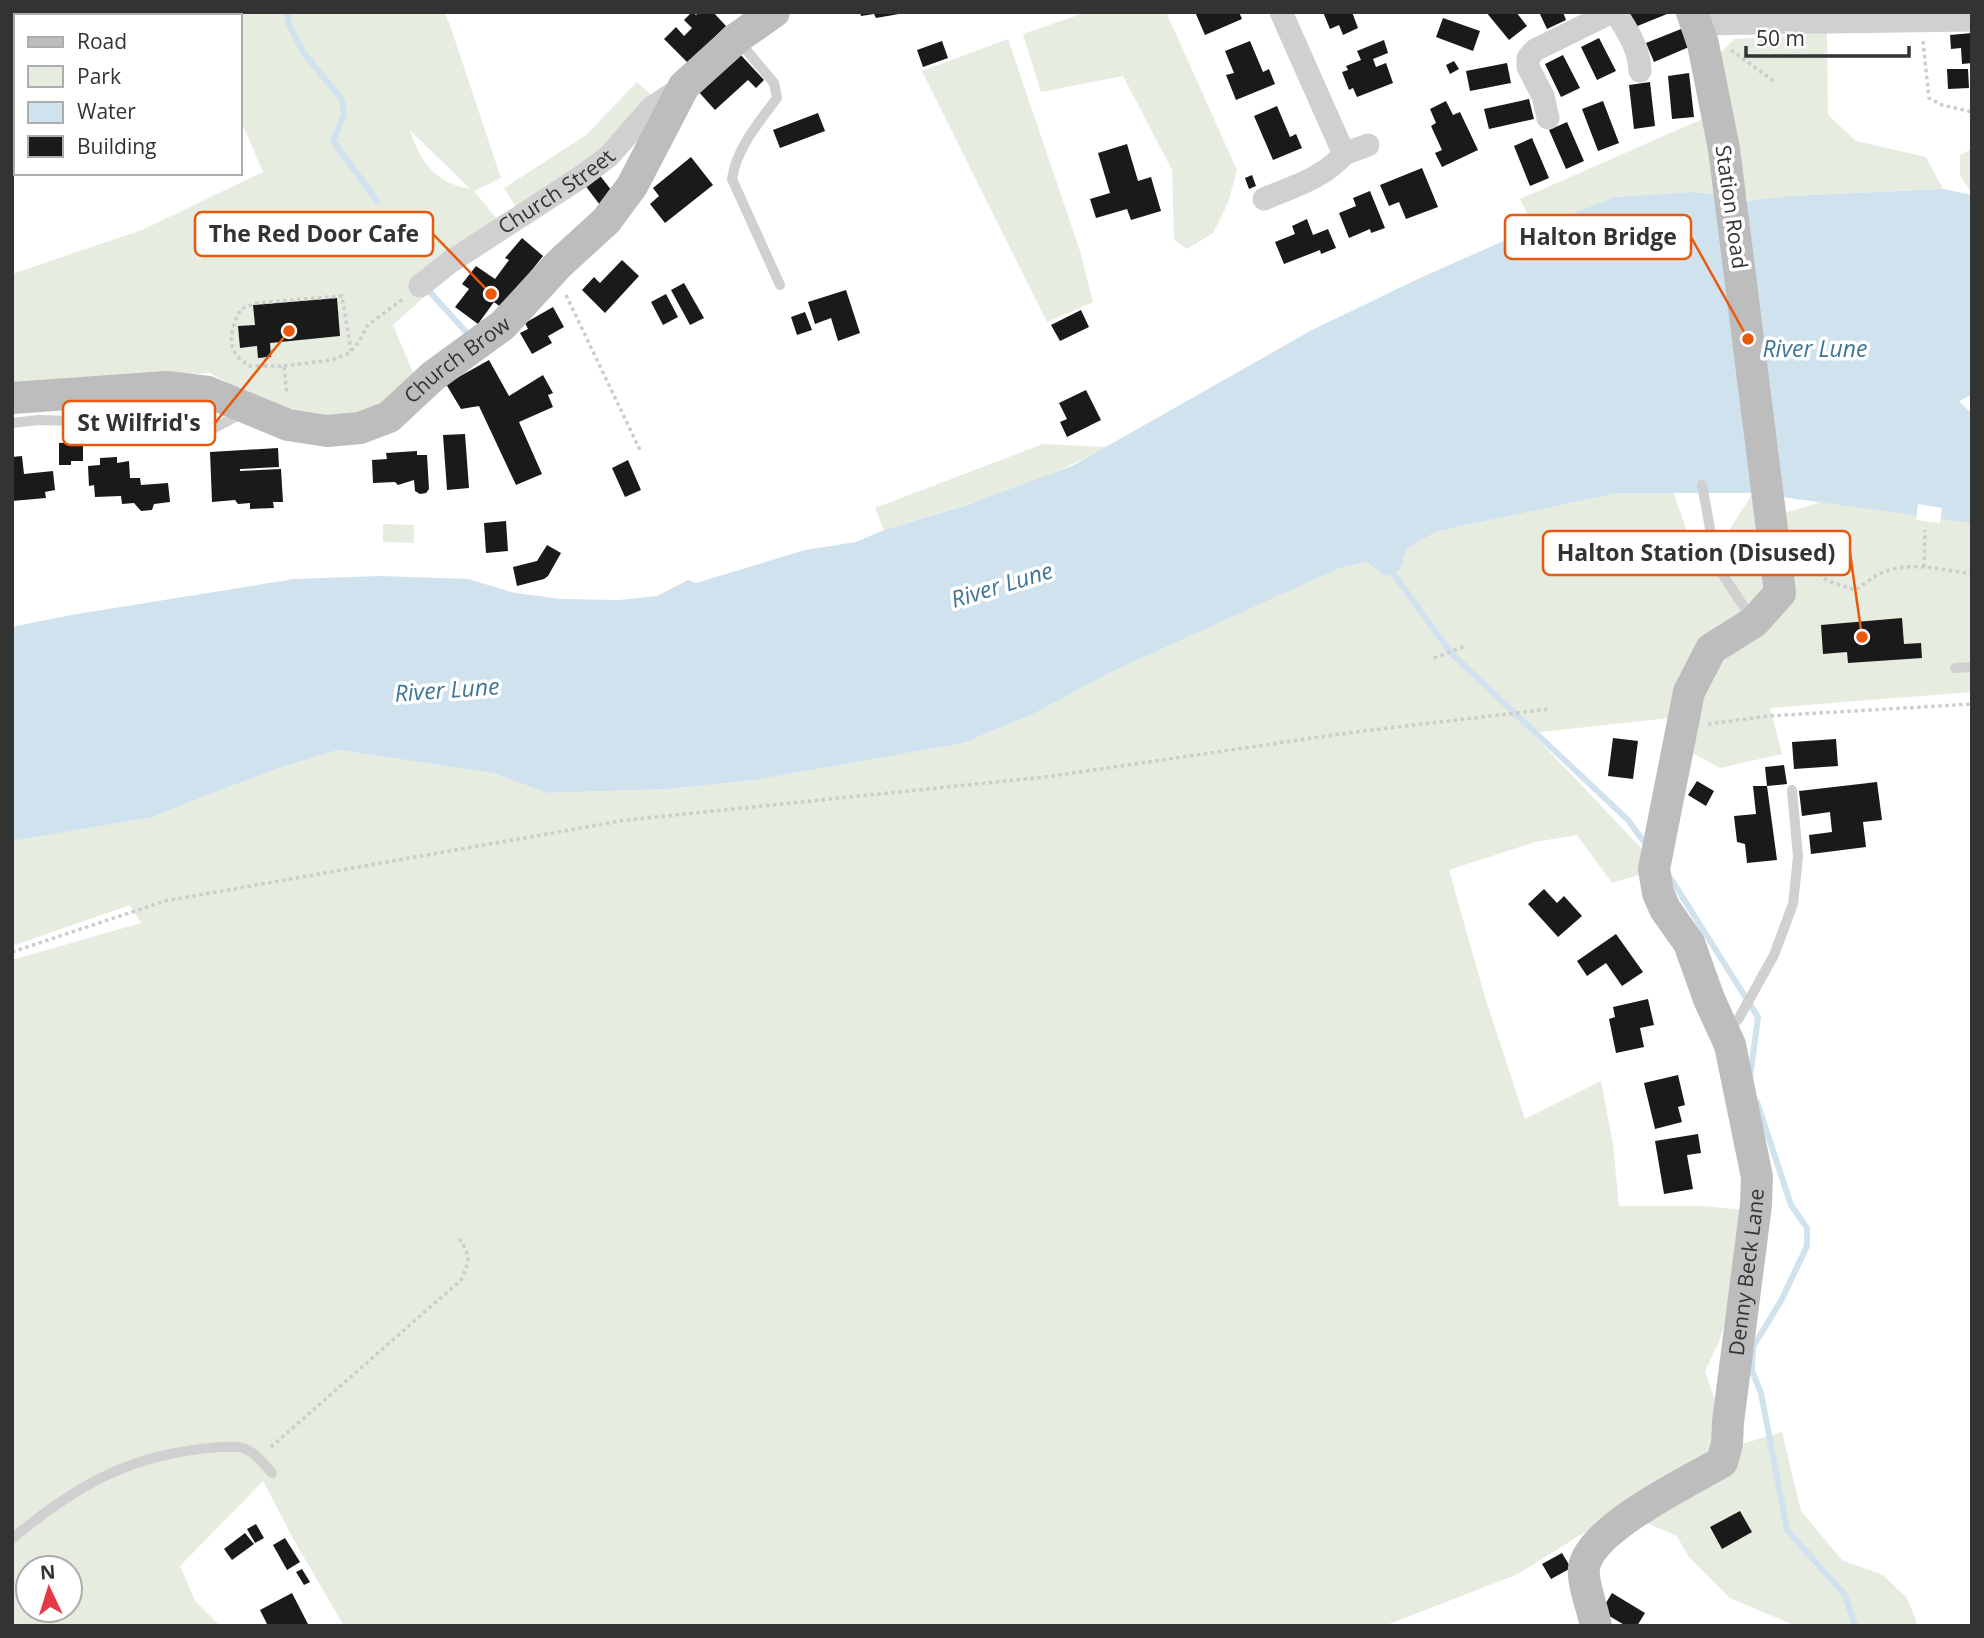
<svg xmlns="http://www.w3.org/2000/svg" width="1984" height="1638" viewBox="0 0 1984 1638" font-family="'Open Sans',sans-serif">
	<rect width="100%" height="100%" fill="#fff"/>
	<path fill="#e6ecdf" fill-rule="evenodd" d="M193,12h251l6,13 51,153 -27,13 23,28 -74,72 1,6 -31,28 22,52 -29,25 -24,12 -22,3 -52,-8 -33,-11 -45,-25 -198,15v-114l130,-44 121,-58 -23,-53v-103h-45zM410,131h1l59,58c-35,-6 -49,-27 -60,-58z
		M1087,12h79l71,158 -9,33 -15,30 -26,16 -13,-9 -2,-70 -49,-94 -82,16 -18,-58z
		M1827,33l1,82 28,26 70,16 17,32 -155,7 -40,5 -14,-53 -15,-94 15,-15z
		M1008,39l72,212 13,51 -46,20 -125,-251z
		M637,82l15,14 -33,42 -100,73 -15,-23 82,-53z
		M1707,117l9,77 -26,-2 -75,5 -80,32 -15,-30z
		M1972,149v45l-12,-19v-20z
		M1043,444l63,3c-69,39 -147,60 -222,83l-9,-22z
		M1673,492l21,58 35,-20 24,-37 5,28 80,-24 134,16v179l-202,16 12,46 -62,14 -35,-19 -16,-31 -137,15 110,116v25l-30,9 -35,-48 -42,7 -86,28 36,127 40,122 76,-38 12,63 6,62h84l41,4 -15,99 -10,33 -14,29 12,35 -5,47 -194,121 -134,52h-1040l-49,-84 -32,-61 -83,85 15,35 25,25h-208v-666l129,-37 -11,-18 -118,41v-105l137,-23 124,-48 65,-20 155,23 54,20 121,-4 87,-9 209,-37 73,-31 72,-39 230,-106 28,-5 17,14 22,-27 32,-18 180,-38zM28,1568h42v42h-42z
		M383,524l31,1v18l-31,-1z
		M1782,1432l19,79 41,49 41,15 24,23 11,28h-122l-66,-28 -42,-42 -11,-20 -51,-22 116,-70z"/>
	<path fill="#cfe2ee" d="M1943,189l29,6v200l-13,6 13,13v109l-219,-30h-135l-180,38 -32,18 -6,21 -16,6 -17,-14 -28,6 -230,105 -72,39 -73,31 -209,37 -87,9 -121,4 -54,-20 -155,-23 -65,20 -124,48 -137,23v-214l59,-12 223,-36 86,-3 88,3 47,14 47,6 57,1 38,-4 31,-16 8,3 109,-33 51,-8 28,-12 83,-25 105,-39 240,-136 108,-52 88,-39 107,-42 75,-5 26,2 32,7 40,-5z"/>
	<path fill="#fff" d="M1918,504l24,4 -2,15 -24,-3z"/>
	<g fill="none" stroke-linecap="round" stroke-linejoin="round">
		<path stroke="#cfe2ee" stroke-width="6" d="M287,12l2,13 14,27 39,48 2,15 -11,26 44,60
			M429,291l37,41
			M1389,568l63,86 176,166 19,26
			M1668,874l90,143 -8,61
			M1757,1102l34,103 16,23v18l-25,53 -29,48 -1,24 9,22 26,137 58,65 10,31"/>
	</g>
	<path fill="#1a1a1a" d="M692,12l4,3 3,-3h14l13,14 -38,37 -24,-24 12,-12 8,9 8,-8 -8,-8z
		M860,12h39v2l-23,4 -2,-4 -13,2z
		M1195,12h44l3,7 -37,16z
		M1323,12h29l6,16 -15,7 -4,-10 -9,4z
		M1486,12h30l11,14 -18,14z
		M1539,12h24l3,8 -19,9z
		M1629,12h43l-37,15z
		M1443,18l37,13 -7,20 -37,-14z
		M1681,29l8,18 -35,15 -8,-19z
		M1972,33v30l-10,1 -1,-16 -10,1 -1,-14z
		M1599,38l17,33 -19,9 -16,-33z
		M1384,40l4,13 -15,6 3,8 10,-4 7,20 -36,14 -4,-9 -4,2 -7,-18 6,-2 -2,-4 15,-6 -4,-9z
		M942,41l6,17 -25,9 -6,-17z
		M1250,41l13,31 6,-3 6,15 -39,16 -10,-25 8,-2 -9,-22z
		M738,52l26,28 -8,8 -8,-8 -33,30 -18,-20z
		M1563,55l17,33 -19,9 -16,-33z
		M1454,61l5,8 -9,5 -4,-9z
		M1507,63l4,20 -41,8 -4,-20z
		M1947,69h21l1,19 -21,1z
		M1689,73l5,44 -22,2 -4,-43z
		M1650,82l5,44 -21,3 -5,-44z
		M1529,99l5,20 -45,10 -5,-20z
		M1446,101l7,14 7,-3 18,38 -36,17 -7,-14 7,-3 -11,-24 5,-3 -6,-14z
		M1603,101l16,42 -21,8 -16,-42z
		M1277,106l13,31 6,-3 6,14 -29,12 -19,-44z
		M818,113l7,18 -45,17 -7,-18z
		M1567,122l17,39 -18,8 -17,-39z
		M1532,138l17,40 -19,8 -16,-40z
		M1127,144l11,37 13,-4 10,34 -30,9 -4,-11 -31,9 -6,-19 20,-6 -12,-40z
		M691,157l22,28 -48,38 -15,-19 9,-8 -6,-8z
		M1422,168l16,39 -32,12 -7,-17 -10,4 -9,-21z
		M598,173l14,18 -12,14 -16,-21z
		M1252,175l4,11 -7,3 -4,-11z
		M1370,191l15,37 -14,5 -1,-4 -21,9 -10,-25 17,-7 -3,-8z
		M1307,219l6,16 15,-6 8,19 -15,6 -1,-4 -36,14 -9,-22 20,-8 -3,-8z
		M522,238l21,18 -41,52 -8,-6 -16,22 -23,-17 14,-18 -7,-5 14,-18 19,13 14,-19 -4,-2z
		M622,260l17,16 -34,37 -23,-23 12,-13 6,6z
		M684,283l20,35 -14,7 -19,-35z
		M846,290l14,43 -22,8 -7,-23 -16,6 -7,-22z
		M666,294l12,23 -15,8 -12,-23z
		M337,298l3,38 -70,7 1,14 -13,1 -1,-12 -17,2 -2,-22 17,-1 -2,-20z
		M553,307l11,20 -16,9 4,7 -20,11 -12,-21 8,-4 -3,-6z
		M1081,310l8,17 -29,14 -9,-16z
		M805,312l7,18 -15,5 -6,-18z
		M489,360l20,36 34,-21 10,18 -5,2 5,12 -34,15 23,52 -26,11 -37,-79 -18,3 -15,-25z
		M1086,390l15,30 -34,17 -7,-15 7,-3 -8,-16z
		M465,434l4,54 -22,2 -4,-55z
		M83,442v19h-12v4h-12v-22z
		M278,448l1,19 -39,2v2l41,-2 2,33h-10l1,6 -24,1v-6l-12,1 -3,-4 -23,2 -2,-50z
		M417,451v4h10l2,34 -3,4 -6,1 -5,-3 -1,-11 -16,5 -3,-3 -22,1 -1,-23 15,-1 -1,-6z
		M22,456l2,18 29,-3 2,19 -10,2 1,6 -34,3v-44z
		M117,457v6l12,-2 1,17h10l1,7 27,-2 2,19 -16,2 -2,6 -11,1 -7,-8 -12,1 -1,-8 -26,1 -1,-12 -5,1 -1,-20 12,-1v-7z
		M628,460l13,30 -16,7 -13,-29z
		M506,521l2,30 -22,2 -2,-30z
		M547,545l14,8 -13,23 -4,3 -27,7 -4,-19 24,-6z
		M1902,618l2,26 17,-1 1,15 -74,5 -1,-11 -24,2 -2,-29z
		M1613,738l25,3 -5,38 -25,-3z
		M1836,739l2,27 -44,3 -2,-27z
		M1784,765l3,19 -20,2 10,74 -30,3 -2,-19 -8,-2 -3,-26 22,-2 -3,-28h14l-2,-19z
		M1697,781l17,10 -8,15 -18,-11z
		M1877,782l5,38 -19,2 3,25 -55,7 -2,-19 23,-3 -2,-20 -28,4 -3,-25z
		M1544,889l13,14 7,-7 18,20 -24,21 -30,-33z
		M1616,934l27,38 -21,14 -16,-23 -19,13 -10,-15z
		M1648,999l6,26 -14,3 4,19 -28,6 -7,-34 6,-2 -2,-10z
		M1678,1075l7,30 -7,2 4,15 -27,7 -11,-46z
		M1698,1134l3,19 -14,2 6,34 -29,5 -9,-53z
		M1740,1511l12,21 -30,17 -12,-22z
		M256,1524l8,14 -9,5 -8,-14z
		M245,1533l9,11 -22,16 -8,-11z
		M285,1538l15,24 -13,8 -14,-25z
		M1562,1553l9,15 -20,11 -9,-15z
		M302,1569l8,13 -6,3 -8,-13z
		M292,1593l17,33h-41l-8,-16z
		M1612,1593l33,20 -8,13h-11l-25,-15z"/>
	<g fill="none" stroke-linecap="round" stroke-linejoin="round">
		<path stroke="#cdcdcd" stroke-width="3.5" stroke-dasharray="3.5 3.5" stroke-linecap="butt" d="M1923,41l6,57 13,7 30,7
			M1731,50l44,32
			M566,295l74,155
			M265,357l1,9h18l3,29
			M266,366h-17c-4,-4 -10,-7 -13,-11 -9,-14 -3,-33 5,-46l15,-6 86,-7 9,55
			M284,366l48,-6 17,-7 10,-11 8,-16 37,-28
			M1802,561l26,20 27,9c9,-6 19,-14 29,-18 27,-11 60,-2 88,2
			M1924,567l1,-37
			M1434,658l32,-12
			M1708,724l60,-8 204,-12
			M12,952l153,-51 461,-81 418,-43 311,-45 195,-23
			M271,1447l190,-167c9,-20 10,-24 -3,-43"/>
		<path stroke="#d0d0d0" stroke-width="10" d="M738,40l36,43 3,15c-18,24 -41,51 -45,81l48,106
			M12,423l26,-3 38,1 77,7 22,7 16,1 18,-5 35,-19
			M1702,485l15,81 35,53
			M1955,668l17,-1
			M1729,1030l10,-12 35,-63 19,-51 5,-47 -6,-67
			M12,1539c58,-49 111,-81 188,-90 13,-1 31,-4 43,-1 12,4 21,16 29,25"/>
		<g stroke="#d0d0d0" stroke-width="23">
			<path d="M1615,12c12,17 25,38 25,59"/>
			<path d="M1696,24l276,-4"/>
			<path d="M1548,118l-5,-22 -15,-29v-9l7,-8 77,-38"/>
			<path d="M1344,154l24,-9"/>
			<path d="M1264,199c28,-12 60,-21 80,-45l-63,-142"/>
			<path id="s1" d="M420,286l30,-24 131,-85 28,-21 42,-48 33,-22"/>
		</g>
		<g stroke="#bdbdbd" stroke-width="32">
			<path id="s2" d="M12,398l154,-11 42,5 80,33 39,6 33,-3 29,-11 44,-41 70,-51 56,-61 47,-43 26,-35 52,-100 53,-48 37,-26"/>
			<path id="s3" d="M1596,1626c-3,-16 -14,-44 -12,-58 5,-39 104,-86 138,-106l5,-18 1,-22 28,-217 1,-28 -27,-132 -21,-46 -20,-56 -24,-34 -7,-16 -4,-24 35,-177 22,-43 43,-27 26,-29 -56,-444 -21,-105 -11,-32"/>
		</g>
	</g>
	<g text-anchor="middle" stroke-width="7" stroke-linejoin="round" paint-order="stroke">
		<g font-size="21" fill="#333" stroke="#fff">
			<text dy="7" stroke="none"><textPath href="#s1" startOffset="166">Church Street</textPath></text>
			<text transform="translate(1731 207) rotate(82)" y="7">Station Road</text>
			<text dy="7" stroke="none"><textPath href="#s2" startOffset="476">Church Brow</textPath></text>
			<text dy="7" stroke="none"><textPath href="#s3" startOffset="429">Denny Beck Lane</textPath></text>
		</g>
		<g font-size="23" font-style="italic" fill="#3f7597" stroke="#fff">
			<text x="1815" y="357">River Lune</text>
			<text transform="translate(1002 585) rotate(-17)" y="8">River Lune</text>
			<text transform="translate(447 690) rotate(-4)" y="8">River Lune</text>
		</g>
	</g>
	<path fill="none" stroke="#e8590c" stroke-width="2.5" d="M491 294L433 234M1748 339L1691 237M289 331L215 423M1862 637L1850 553"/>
	<g fill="#e8590c" stroke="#fff" stroke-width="2.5">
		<circle cx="491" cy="294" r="7"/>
		<circle cx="1748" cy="339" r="7"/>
		<circle cx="289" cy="331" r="7"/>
		<circle cx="1862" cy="637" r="7"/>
	</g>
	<g fill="#fff" stroke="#e8590c" stroke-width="2.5">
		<rect x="195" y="212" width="238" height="44" rx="7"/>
		<rect x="1505" y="215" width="186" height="44" rx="7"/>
		<rect x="63" y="401" width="152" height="44" rx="7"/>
		<rect x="1543" y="531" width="307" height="44" rx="7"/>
	</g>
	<g font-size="23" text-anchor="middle" font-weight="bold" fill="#333">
		<text x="314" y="242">The Red Door Cafe</text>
		<text x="1598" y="245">Halton Bridge</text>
		<text x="139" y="431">St Wilfrid's</text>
		<text x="1696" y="561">Halton Station (Disused)</text>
	</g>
	<rect width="1984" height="1638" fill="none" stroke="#333333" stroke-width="28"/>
	<rect x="14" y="14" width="228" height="161" fill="#ffffff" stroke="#adadad" stroke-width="2"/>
	<rect x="28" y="37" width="35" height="10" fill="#bdbdbd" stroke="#adadad" stroke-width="2"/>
	<text x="77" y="49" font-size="21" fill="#333333">Road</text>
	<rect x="28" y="66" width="35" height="21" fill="#e6ecdf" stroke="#adadad" stroke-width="2"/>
	<text x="77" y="84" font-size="21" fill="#333333">Park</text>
	<rect x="28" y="102" width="35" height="21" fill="#cfe2ee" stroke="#adadad" stroke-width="2"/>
	<text x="77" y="119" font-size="21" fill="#333333">Water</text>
	<rect x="28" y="136" width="35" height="21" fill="#1a1a1a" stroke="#adadad" stroke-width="2"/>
	<text x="77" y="154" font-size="21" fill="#333333">Building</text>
	<g transform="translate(49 1589) rotate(356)"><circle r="33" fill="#ffffff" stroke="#adadad" stroke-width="2"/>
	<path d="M0-5L12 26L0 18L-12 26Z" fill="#e63946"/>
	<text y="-10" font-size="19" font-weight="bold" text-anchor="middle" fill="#333333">N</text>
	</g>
	<path d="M1746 46v10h163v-10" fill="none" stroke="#333333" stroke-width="3.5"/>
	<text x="1756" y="46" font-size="21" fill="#333333" stroke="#ffffff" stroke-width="5" paint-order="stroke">50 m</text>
</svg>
